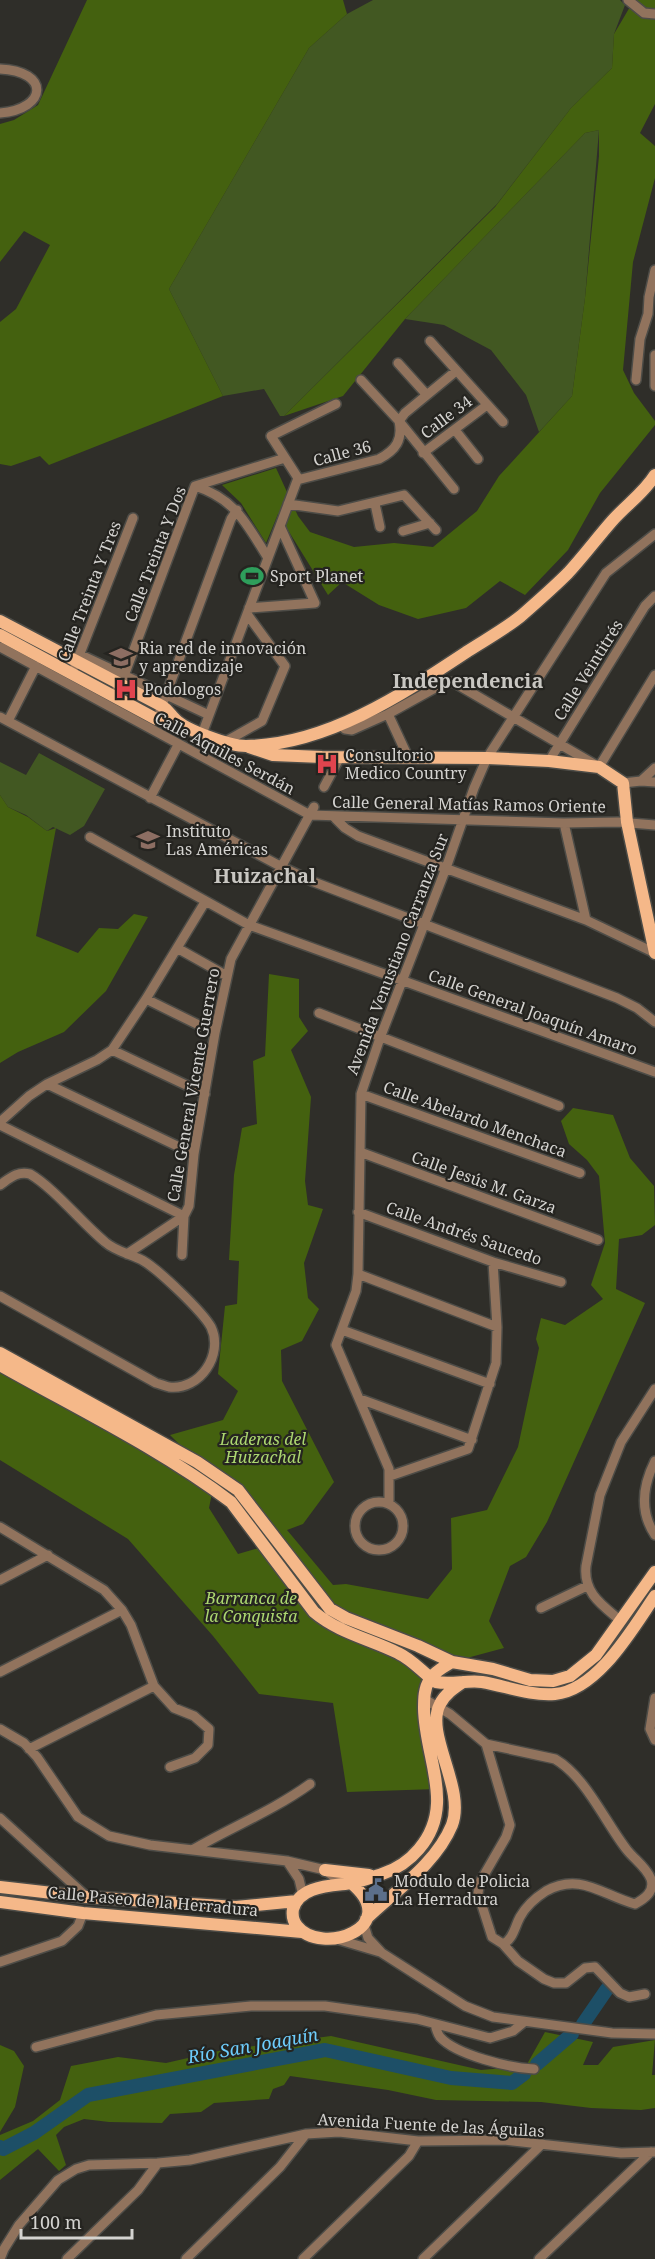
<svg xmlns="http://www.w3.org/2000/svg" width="655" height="2259" viewBox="0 0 655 2259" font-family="'Noto Serif',serif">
	<rect width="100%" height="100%" fill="#2f2e29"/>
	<path fill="#425822" d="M373,0h247l5,5 -11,29 -2,34 -41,40 -74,96 -213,212h-4l-16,-27 -41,7 -54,-107 140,-241 38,-34z
		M599,130l-14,168 -13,98 -33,36 -13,-37 -35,-45 -47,-25 -39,-6 180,-186z
		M39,753l66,36 -21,37 -14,9 -17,-8 -6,4 -21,-16 -18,-8 -8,-12v-33l26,13z"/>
	<path fill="#44610f" d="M87,0h256l4,14 -38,34 -140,241 54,107 -174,69 -9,-9 -29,10 -11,-2v-142l16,-13 34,-64 -26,-14 -24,31v-138l14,-4 24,-15z
		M634,0h21v104l-15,29 15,13v32l-22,84 -10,108 11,23 21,28v4l-55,68 -32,57 -43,45 -25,-14 -34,27 -48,11 -39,-14 -37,-23 -14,13 -50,-81 -12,29 -25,-40 -19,-18 54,-17 22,48 12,16 44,15 40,-4 39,4 44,-36 22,-35 73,-80 13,-98 14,-142v-26l-14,3 -180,186 -62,77 -59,20 211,-209 76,-99 41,-40 2,-34z
		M0,795l8,12 20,10 19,14 9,-3 -20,108 42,17 21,-25 19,1 16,-15 14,3 -42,74 -42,41 -46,20 -18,11z
		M269,974l30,5v38l9,14 -17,19 20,47 -6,84 3,24 15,4 -19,54 4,35 11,11 -17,32 -21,9 1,31 52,101 -31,42 -16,6 46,55 13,-1 82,15 24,-30 -1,-51 36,-8 31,-63 21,-99 -3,-9 5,-21 24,7 38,-26 -12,-14 14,-42 -6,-67 -12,-16 -18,-16 -8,-23 12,-13 40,7 17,43 24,28 1,39 -13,10 -23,4 -3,50 29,14 -98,219 -21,35 -16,9 -21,55 15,27 -52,14 -122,-53 -92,-119 -41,-28 -27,-27 53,-15 15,-29 -20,-17 7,-68 12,-2 2,-43 -10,-1 5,-85 8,-47 15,-4 -4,-63 12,-5z
		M0,1365l213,123 -4,20 29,46 28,-8 47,64 87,44 30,24 -6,8 13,103 -90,3 -14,-89 -74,-9 -46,-58 -85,-97 -128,-79z
		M545,2032l48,10 -10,23h15l15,-18 42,-7 -3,35h3v33l-14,2 -50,-2 -50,-6 -105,-2 -48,-10 -98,-14 -6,9 -11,4 -4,10 -55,4 -13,9 -31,2 -8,9 -53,-1 -25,-3 -20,8 -8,8 10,30 -7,6 -21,-22 -38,31v-45l33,-14 27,-21 11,-34 47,-9 48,6 57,-13 108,-14 150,34 45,-4z
		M0,2045l14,6 10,15 -9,41 -15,25z"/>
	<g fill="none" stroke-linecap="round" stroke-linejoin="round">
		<path stroke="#1d4f67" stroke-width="14" d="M583,2024l24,-35
			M537,2064l35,-30
			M0,2147l3,2 31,-16 54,-38 237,-45 126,28 61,5 12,-9"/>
		<g stroke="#4d4c47" stroke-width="12">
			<path id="minor" d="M628,0l16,13 11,1
				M0,69c50,2 48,40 0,44
				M430,341l73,81
				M398,363l28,31
				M361,380l38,41 55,68
				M636,380l4,-41 8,-25 1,-17 6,-27
				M655,386v-31
				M455,430l23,29
				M423,453l64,-48
				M298,478l3,1 78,-20c17,-9 24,-19 20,-38l6,-8 51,-42
				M298,478l-27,-42 65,-32
				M195,486c41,13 52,39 73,72
				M195,486l90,-28
				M288,504l50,7 66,-16 32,35
				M375,504l5,23
				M403,531l27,-8
				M249,608l66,-5 -35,-77
				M0,647l310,168 254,8 54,-1 37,3
				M81,655l128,60
				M75,666l58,-148
				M117,689l7,-13 71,-190
				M160,711l71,-192 6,-9
				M388,714l20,43
				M0,717l280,149 34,16 303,116 20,10 18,14
				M8,721l28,-55
				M340,724l5,5 7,1 36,-16 56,-31 9,-1 146,85 56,-92
				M202,734l96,-256
				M225,742l37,-21 23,-55 -38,-52
				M549,761l96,-155 10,-10
				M641,781l14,1
				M623,783l18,-2 14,-13
				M324,787l16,-30
				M150,798l28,-53
				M334,817l11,11 13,8 228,84 69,33
				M564,823l22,97
				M90,837l159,88 406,147
				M177,948l50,28
				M146,999l69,34
				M319,1013l240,93
				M112,1050l93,44
				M47,1084l147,70
				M361,1094l219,79
				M0,1122l29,-26 18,-12 50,-24 15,-10 34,-51 59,-97
				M0,1125l184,91 -57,38
				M360,1152l238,88
				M0,1185c10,-7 17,-14 30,-11 24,14 51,48 75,68 10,9 25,12 37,18 16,9 60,51 69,67 13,27 -11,64 -42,60 -4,-1 -9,-3 -13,-4l-156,-87
				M358,1212l135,50 68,20
				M182,1255l2,-39 5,-10 5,-52 21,-121 16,-74 83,-152
				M358,1274l139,53
				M342,1330l148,54
				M360,1399l112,41
				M655,1461c-12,24 -16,50 0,74
				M390,1476l78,-27 28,-86 1,-36 -4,-65
				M355 1526a24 24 0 1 1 48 0a24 24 0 1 1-48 0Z
				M389,1503v-34l-53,-124 20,-54 2,-17 3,-180 19,-56 66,-170 28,-80 13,-30 119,-185 49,-39
				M0,1527l104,63 18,20 9,15 23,61 20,22 20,8 15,13 -1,16 -13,13 -25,9
				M0,1580l48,-25
				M541,1608l46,-22
				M621,1621c-19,-16 -38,-28 -35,-55l14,-71 21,-53 34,-53
				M0,1672l122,-62
				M655,1698l-5,31 5,11
				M424,1699l26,15 36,30 24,81 -4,12 -26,45 -2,11 14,44 11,7 15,17 26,18 10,4h12l19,-15 10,-1 25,26 9,4 16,-3
				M0,1729l24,14 13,14 41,60 31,19 41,9 137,16 38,9 17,13
				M486,1744l69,15c31,18 50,63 72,91 8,10 19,17 24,29 4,13 -7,20 -16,25 -33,-9 -55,-32 -89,-13 -11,7 -20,15 -26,26 -5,9 -7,23 -17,27
				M29,1749l125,-63
				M0,1818l87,79
				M194,1849c38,-22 80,-39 116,-65
				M287,1861l12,18 4,17
				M364,1925l4,13 14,15 83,53 28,11 119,16 43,1
				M333,1938l47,14
				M0,1962l62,-21 16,-15 5,-13
				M435,2024c1,4 2,9 5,13 16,18 70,31 94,32
				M36,2047l120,-32 95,-9h74l92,13 73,19 23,-7 11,-9
				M0,2259l4,-10 15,-24 39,-45 18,-11 13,-4 69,-2 32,-3 116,-26 33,-2 79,9 86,-1 117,13 34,-1
				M67,2259l71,-69 20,-27
				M186,2259l94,-92 26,-33
				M303,2259l106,-103 9,-15
				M423,2259l119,-115
				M539,2259l112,-107"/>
		</g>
		<g stroke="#4d4c47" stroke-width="15">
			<path id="major" d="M0,621l162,85c6,4 8,8 13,13 10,11 55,27 71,27 81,-1 157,-52 222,-95 17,-11 37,-22 53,-35 16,-14 32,-28 47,-43 15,-16 29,-35 44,-52 14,-16 32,-28 43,-46
				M0,635l156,84 8,2 11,-1
				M249,747l24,8 49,2 165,1 62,3 50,6 24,16 4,39 28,131
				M0,1353l197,109 41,28 92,119 16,9 72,28 34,16 41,7 37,11 23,1 17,-5 26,-21 59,-83
				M0,1365c76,43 161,84 231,137l83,110c25,21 56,27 84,41 15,7 25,20 38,29 15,3 31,-2 46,0 24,4 48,14 73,12 43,-4 78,-66 100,-98
				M325,1870l44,5
				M351,1883c53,44 -30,74 -54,43 -4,-5 -5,-11 -4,-17 7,-24 39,-23 59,-26 10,-2 21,-6 30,-9 15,-5 27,-13 37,-25 37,-43 6,-90 5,-140 0,-10 0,-21 6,-30 5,-8 14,-12 22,-17
				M0,1887l87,10 149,10 61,-6
				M0,1902l83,11 219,19
				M366,1919c29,-28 70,-55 86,-94 14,-37 -28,-91 -12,-121 5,-10 14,-16 23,-22"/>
		</g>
		<use href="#minor" stroke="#91735d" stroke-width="9"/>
		<use href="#major" stroke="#f5b889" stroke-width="12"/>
	</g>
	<defs>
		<g id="stadium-bare" transform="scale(1.8)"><path d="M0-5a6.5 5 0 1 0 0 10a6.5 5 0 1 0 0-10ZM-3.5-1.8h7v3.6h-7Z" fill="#2e9e5b" stroke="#252420" stroke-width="2.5" paint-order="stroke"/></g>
		<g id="university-bare" transform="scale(1.8)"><path d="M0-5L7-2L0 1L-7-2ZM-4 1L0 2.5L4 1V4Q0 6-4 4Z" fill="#8d6e63" stroke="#252420" stroke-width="2.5" paint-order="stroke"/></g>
		<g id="hospital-bare" transform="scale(1.8)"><path d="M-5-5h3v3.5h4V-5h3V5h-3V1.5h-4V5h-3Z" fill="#e0444e" stroke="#252420" stroke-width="2.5" paint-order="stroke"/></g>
		<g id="school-bare" transform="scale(1.8)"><path d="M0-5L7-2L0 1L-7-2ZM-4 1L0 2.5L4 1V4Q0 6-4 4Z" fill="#8d6e63" stroke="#252420" stroke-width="2.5" paint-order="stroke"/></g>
		<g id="civic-bare" transform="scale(1.8)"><path d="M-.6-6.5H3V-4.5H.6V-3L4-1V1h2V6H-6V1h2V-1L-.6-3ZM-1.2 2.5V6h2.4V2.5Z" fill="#5c6f8a" stroke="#252420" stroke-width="2.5" paint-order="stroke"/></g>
	</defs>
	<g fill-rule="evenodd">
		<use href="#stadium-bare" x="252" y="576"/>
		<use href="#university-bare" x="121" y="657"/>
		<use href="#hospital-bare" x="126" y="689"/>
		<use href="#hospital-bare" x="327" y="764"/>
		<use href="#school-bare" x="148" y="840"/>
		<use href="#civic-bare" x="376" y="1890"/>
	</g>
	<g text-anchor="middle" stroke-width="4.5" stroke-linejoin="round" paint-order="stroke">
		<g font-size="16" fill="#d4d3d0" stroke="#252420">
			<text transform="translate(446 417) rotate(-37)" y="6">Calle 34</text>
			<text transform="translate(342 453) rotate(-15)" y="6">Calle 36</text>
			<text transform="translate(155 554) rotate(-69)" y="6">Calle Treinta Y Dos</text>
			<text transform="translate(89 591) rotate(-69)" y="6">Calle Treinta Y Tres</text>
			<text transform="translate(588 670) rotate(-58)" y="6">Calle Veintitrés</text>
			<text transform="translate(225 753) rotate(28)" y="6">Calle Aquiles Serdán</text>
			<text transform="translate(469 804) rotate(1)" y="6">Calle General Matías Ramos Oriente</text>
			<text transform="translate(397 954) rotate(-69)" y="6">Avenida Venustiano Carranza Sur</text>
			<text transform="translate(533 1012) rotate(20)" y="6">Calle General Joaquín Amaro</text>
			<text transform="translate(193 1085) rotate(-80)" y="6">Calle General Vicente Guerrero</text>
			<text transform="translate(475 1119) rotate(20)" y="6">Calle Abelardo Menchaca</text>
			<text transform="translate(484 1182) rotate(20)" y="6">Calle Jesús M. Garza</text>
			<text transform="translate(464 1233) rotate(19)" y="6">Calle Andrés Saucedo</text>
			<text transform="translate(153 1901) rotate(5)" y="6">Calle Paseo de la Herradura</text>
			<text transform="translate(431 2125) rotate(3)" y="6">Avenida Fuente de las Águilas</text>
		</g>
		<g font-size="16" fill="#d4d3d0" stroke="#252420" text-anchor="start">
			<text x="270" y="582">Sport Planet</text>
			<text x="139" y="654">Ria red de innovación<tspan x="139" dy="18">y aprendizaje</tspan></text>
			<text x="144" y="695">Podologos</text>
			<text x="345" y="761">Consultorio<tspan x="345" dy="18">Medico Country</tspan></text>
			<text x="166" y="837">Instituto<tspan x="166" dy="18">Las Américas</tspan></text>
			<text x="394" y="1887">Modulo de Policia<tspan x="394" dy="18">La Herradura</tspan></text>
		</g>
		<g font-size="16" font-style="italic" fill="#acd770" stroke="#252420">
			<text x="263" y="1445">Laderas del<tspan x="263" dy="18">Huizachal</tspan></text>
			<text x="251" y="1604">Barranca de<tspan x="251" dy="18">la Conquista</tspan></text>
		</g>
		<g font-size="18" font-style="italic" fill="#6dccfb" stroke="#252420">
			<text transform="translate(253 2046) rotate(-10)" y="6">Río San Joaquín</text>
		</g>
		<g font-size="20" font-weight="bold" fill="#c9c7c2" stroke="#252420">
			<text x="468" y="688">Independencia</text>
			<text x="265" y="883">Huizachal</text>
		</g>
	</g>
	<path d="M21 2229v9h111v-9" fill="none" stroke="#d4d3d0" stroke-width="3"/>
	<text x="30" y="2229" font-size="18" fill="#d4d3d0" stroke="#252420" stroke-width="4.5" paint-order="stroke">100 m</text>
</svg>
